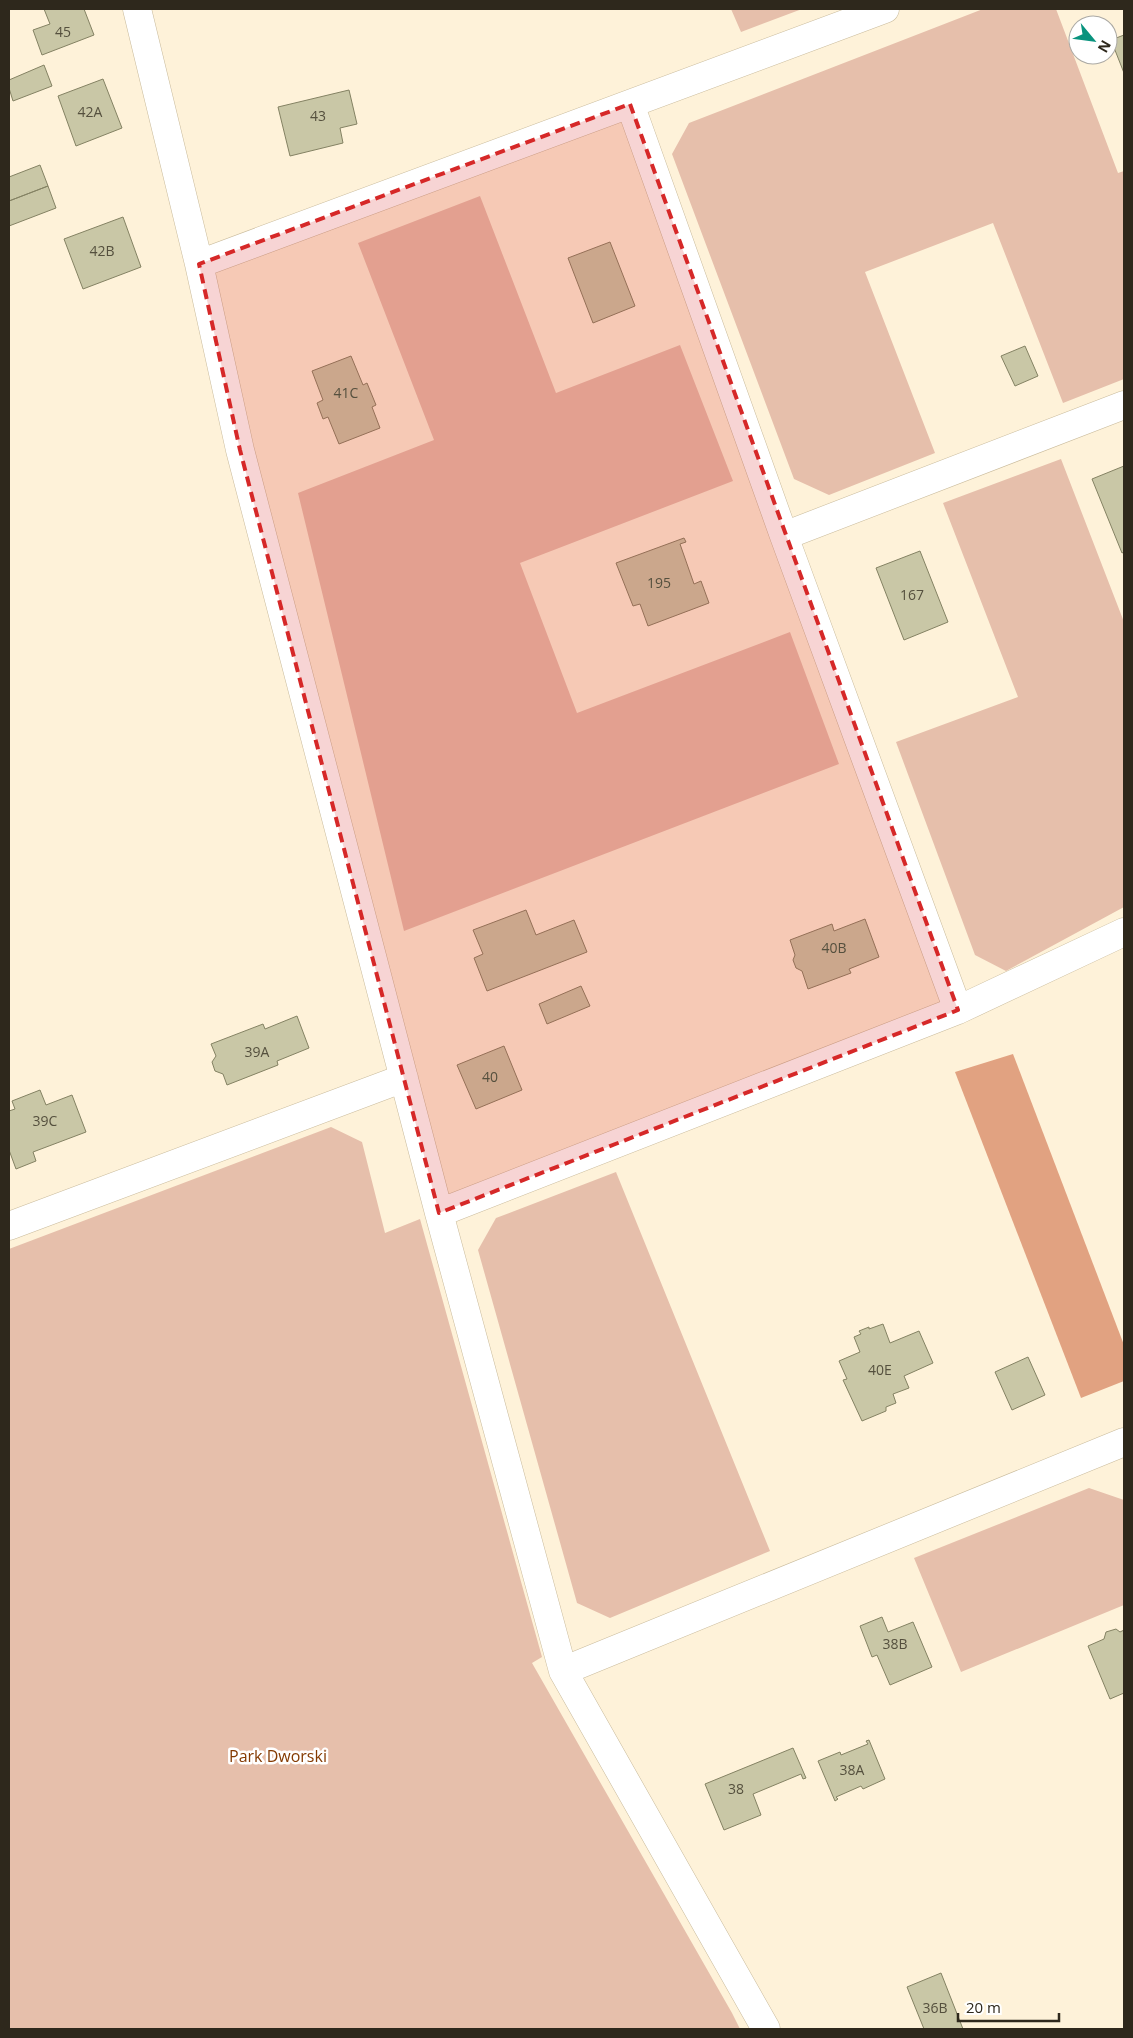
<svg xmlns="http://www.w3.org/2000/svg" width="1133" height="2038" viewBox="0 0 1133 2038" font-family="'Open Sans',sans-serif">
	<rect width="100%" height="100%" fill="#fef2d9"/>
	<path fill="#e6bfab" d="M731,9h71l-61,23z
		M983,9h73l62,164 6,-2v208l-61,24 -70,-180 -128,49 70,181 -106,42 -35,-16 -122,-325 17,-31z
		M480,196l76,197 124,-48 53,136 -213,82 57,150 213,-81 49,132 -435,167 -106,-438 136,-53 -76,-197z
		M1061,459l63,163v285l-118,64 -31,-16 -79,-213 122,-45 -75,-194z
		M331,1127l31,15 23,91 35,-14 122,438 -10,6 200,350 8,16h-731v-780z
		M616,1172l154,379 -160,67 -33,-15 -99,-353 18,-32z
		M1089,1488l35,12v105l-163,67 -47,-114z"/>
	<path fill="#e1a281" d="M1013,1054l111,291v36l-43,17 -126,-326z"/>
	<path fill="#c9c7a6" stroke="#848263" d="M44,9h40l10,26 -52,20 -9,-25 17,-6z
		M1124,35v38l-13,-33z
		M44,65l8,21 -39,15 -4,-13v-8z
		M103,79l19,49 -46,18 -18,-50z
		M349,90l8,34 -17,4 3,15 -53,13 -12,-49z
		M40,165l8,21 -39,15v-24z
		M48,186l8,22 -47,18v-25z
		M123,217l18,50 -58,22 -19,-50z
		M610,242l25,64 -42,17 -25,-65z
		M1025,346l13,30 -23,10 -14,-30z
		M351,356l12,29 4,-2 9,22 -4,2 8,21 -41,16 -11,-27 -5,2 -6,-16 6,-3 -11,-29z
		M1124,466v86l-2,1 -30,-74z
		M684,538l2,4 -6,2 14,40 7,-3 8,22 -61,23 -8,-22 -7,2 -17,-43z
		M920,551l28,71 -44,18 -28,-72z
		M526,910l10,25 38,-15 13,32 -100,39 -13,-33 9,-4 -10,-24z
		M865,919l14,38 -30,12 2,4 -43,16 -6,-18 -6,-3 -3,-8 2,-5 -5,-15 42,-16 2,7z
		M581,986l9,20 -43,18 -8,-20z
		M297,1016l12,32 -32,13 1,4 -51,20 -4,-11 -8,-3 -3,-9 4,-6 -5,-12 52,-20 2,5z
		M504,1046l18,44 -46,19 -19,-44z
		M40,1090l6,15 26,-10 14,37 -53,20 3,9 -20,8 -7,-19v-39l6,-2 -3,-8z
		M883,1324l7,19 29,-12 14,32 -29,13 5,12 -16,6 3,9 -10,4v4l-24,10 -19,-41 4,-1 -8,-18 21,-9 -6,-15 7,-3 -2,-3 10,-4v2z
		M1028,1357l17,38 -33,15 -17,-38z
		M882,1617l6,15 25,-10 19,45 -42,18 -13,-30 -5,2 -12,-31z
		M1116,1629l4,3 4,-2v63l-14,6 -22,-53 16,-7 2,-7z
		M869,1740l16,39 -22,10 -2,-3 -25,11 2,2 -3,2 -17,-40 22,-9 1,3 27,-11 -2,-3z
		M793,1748l13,30 -3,1 -2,-5 -48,20 8,21 -37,15 -19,-46z
		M941,1973l22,56h-39l-17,-42z"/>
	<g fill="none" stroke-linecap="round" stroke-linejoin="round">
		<g stroke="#c9bb9c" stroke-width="29">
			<path id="minor" d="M137,9l62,255 41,186 199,763 124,458 203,358
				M630,104l154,432 174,474
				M199,264l686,-255
				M784,536l340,-131
				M439,1213l519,-203 166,-78
				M9,1226l395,-148
				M563,1671l561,-229"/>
		</g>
		<use href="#minor" stroke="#fff" stroke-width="28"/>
	</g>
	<path fill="#d62828" fill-opacity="0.2" stroke="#d62828" stroke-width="4" stroke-dasharray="10 6" stroke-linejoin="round" d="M630,104l328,906 -519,203 -199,-763 -41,-186z"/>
	<g text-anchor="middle" stroke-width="5" stroke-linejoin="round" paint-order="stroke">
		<g font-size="14" fill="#55503e">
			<text x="63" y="37">45</text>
			<text x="90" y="117">42A</text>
			<text x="318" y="121">43</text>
			<text x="102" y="256">42B</text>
			<text x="346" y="398">41C</text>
			<text x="659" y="588">195</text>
			<text x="912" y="600">167</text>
			<text x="834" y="953">40B</text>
			<text x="257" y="1057">39A</text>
			<text x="490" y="1082">40</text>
			<text x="45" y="1126">39C</text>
			<text x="880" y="1375">40E</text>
			<text x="895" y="1649">38B</text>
			<text x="852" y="1775">38A</text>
			<text x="736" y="1794">38</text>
			<text x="935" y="2013">36B</text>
		</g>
		<g font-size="16" fill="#843a02" stroke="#fff">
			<text x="278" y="1762">Park Dworski</text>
		</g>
	</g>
	<rect width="1133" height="2038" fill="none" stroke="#2e281c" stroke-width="20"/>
	<g transform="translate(1093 40) rotate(119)"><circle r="24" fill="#ffffff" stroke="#aba9a4"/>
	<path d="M0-4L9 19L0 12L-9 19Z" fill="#09937e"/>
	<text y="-8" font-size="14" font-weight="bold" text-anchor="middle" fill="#2e281c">N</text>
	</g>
	<path d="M958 2013v8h101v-8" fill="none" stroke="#2e281c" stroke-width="2.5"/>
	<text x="966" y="2013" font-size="15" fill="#2e281c" stroke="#ffffff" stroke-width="4" paint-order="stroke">20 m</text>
</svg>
